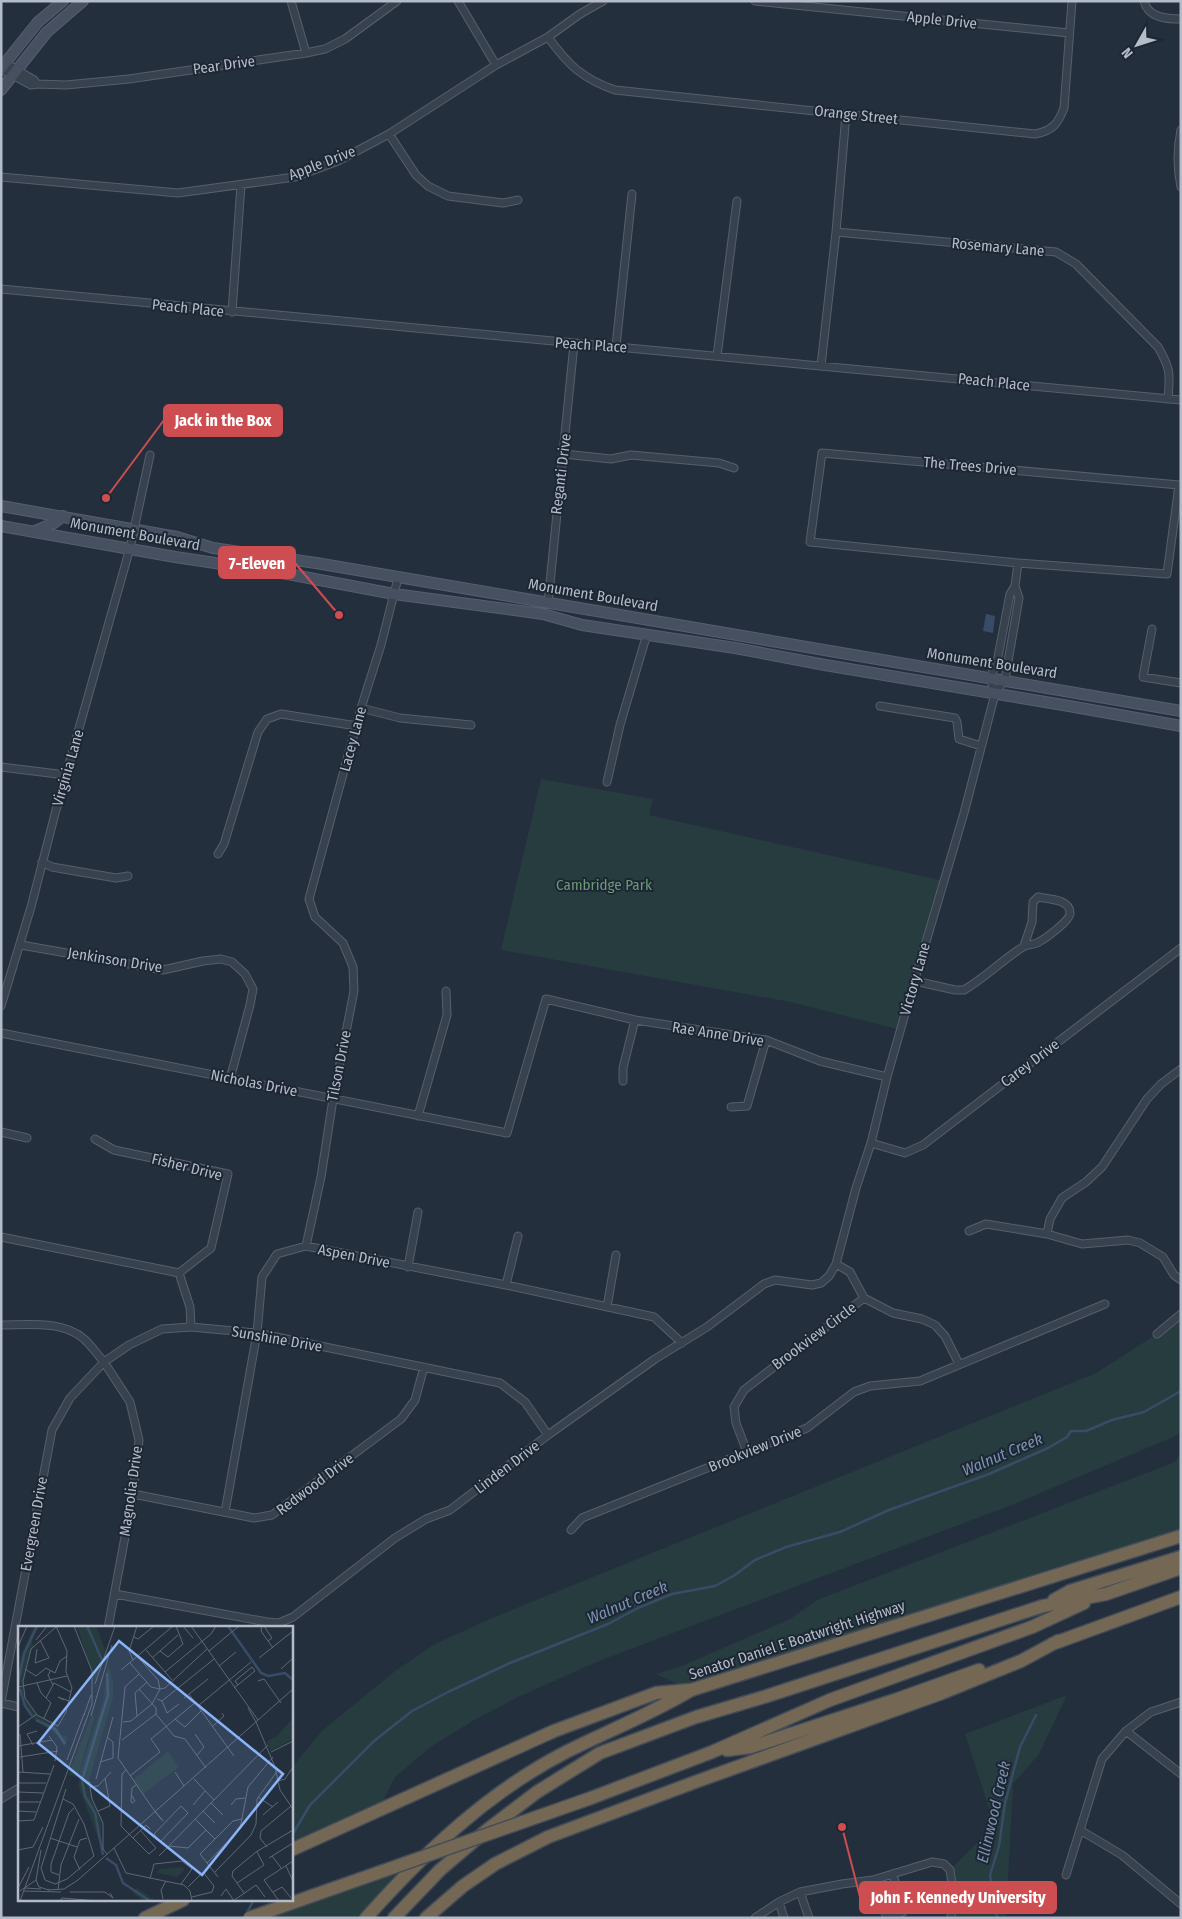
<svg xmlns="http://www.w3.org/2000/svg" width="1182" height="1919" viewBox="0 0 1182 1919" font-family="'Fira Sans Condensed',sans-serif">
	<rect width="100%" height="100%" fill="#242f3e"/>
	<path fill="#263c3f" d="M541,779l112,20 -4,16 295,66 -43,149 -110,-28 -290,-52z
		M1181,1314v118l-8,5 -159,67 -415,157 -81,36 -44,23 -42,26 -37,31 -16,32 -88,41v-82l32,-38 71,-58 39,-27 59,-27 604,-245 61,-39z
		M1181,1453v83l-490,154 -35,-16 28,-9 106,-46 27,-19 358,-138z
		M1067,1695l-28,59 -26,30 -7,134h-55l-1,-48 33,-33 6,-29 -24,-74z
		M423,1857l-57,61h-117z"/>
	<path fill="#394c67" d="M986,614l9,2 -2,17 -10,-2z"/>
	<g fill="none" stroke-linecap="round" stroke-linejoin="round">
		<path stroke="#394c67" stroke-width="2.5" d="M291,1837l19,-32 64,-64 38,-30 36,-19 62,-29 98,-39 30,-16 34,-14 43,-8 20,-11 20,-15 31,-13 54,-15 49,-22 100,-36 59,-26 19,-11 4,-6h15l26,-11 32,-8 37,-21
			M246,1914l8,-14
			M997,1918l-7,-43 9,-29 6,-43 15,-56 16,-32"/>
		<g stroke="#565f6c" stroke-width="9">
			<path id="street" d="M291,1l15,52
				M458,1l38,64
				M755,1l314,32
				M1144,1c4,17 23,18 37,18
				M548,37c20,28 35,42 67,53l420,44c17,-3 23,-10 29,-26l8,-107
				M5,63l29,17 3,4
				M1,69l30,16 6,-1 29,1 63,-6 177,-26 19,-4 20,-10 52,-38
				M1181,130c-4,19 -4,38 0,57
				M389,134l27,41 12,11 20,10 55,7 15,-3
				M1,177l177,16 117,-16 43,-16 51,-27 107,-69 52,-28 32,-23 23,-13
				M836,232l220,20 20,12 82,83c13,22 12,27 10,52
				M1,289l1180,111
				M232,312l9,-127
				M616,346l16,-152
				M717,356l20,-155
				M821,366l15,-134 10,-118
				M822,453l357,32 -12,89 -149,-11 -208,-21z
				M564,454l47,5 20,-4 88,8 15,5
				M1015,586l3,-23
				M548,603l26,-259
				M1152,629l-9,48 38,6
				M880,706l75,12 2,4 2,17 22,7
				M361,708l39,10 71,7
				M1,767l65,8
				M607,782l13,-57 27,-91
				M218,854l6,-10 34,-112 9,-13 14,-5 76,12
				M42,862l10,5 64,11 12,-2
				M21,945l142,25 40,-9 18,-2 11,3 13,12 8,15 -3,16 -20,74
				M915,981l40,9h9c21,-12 38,-30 59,-43 4,-3 10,-2 14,-4 8,-4 34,-23 33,-30 0,-14 -22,-14 -32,-16l-5,5 -1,20 -8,24
				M1,1006l30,-99 25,-97 74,-262 20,-93
				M1,1033l506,100 39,-134 89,21 131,20 54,21 67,16
				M623,1081v-13l12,-48
				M731,1107l16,-1 19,-66
				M418,1116l29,-101 -1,-24
				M1,1132l26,6
				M95,1139l19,11 114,24 -17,74 -32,25
				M871,1143l34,10 18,-8 258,-197
				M969,1231l17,-7 61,10 35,10 46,-4 12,3 23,14 11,18 7,5
				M1047,1234l3,-15 12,-21 24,-16 16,-15 45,-68 14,-15 20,-15
				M1,1237l178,36 11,34 1,20
				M306,1246l15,-69 12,-78 21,-108 -1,-24 -10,-24 -28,-26 -6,-18 52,-191 20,-63 17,-67
				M836,1264l14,8 14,26
				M408,1267l10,-55
				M506,1285l12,-49
				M607,1307l9,-52
				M1,1325c26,0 62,-5 83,14 7,6 13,15 20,23l25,-17 33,-16 29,-2 66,6 243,50 25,19 23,33
				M1157,1334l24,-20
				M747,1452l-11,-29 -2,-16 10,-17 120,-92 29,15 29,6 13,6 10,11 14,28
				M133,1494l121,24 18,-3 129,-96 14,-19 9,-33
				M225,1512l32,-179 5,-56 15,-23 29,-8 200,39 148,32 28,26
				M571,1530l11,-12 225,-90 47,-36 16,-6 50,-5 185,-77
				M115,1594l152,28 12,1 14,-6 102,-79 31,-19 24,-9 98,-75 107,-76 52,-32 57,-43 11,-4 37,5 9,-2 8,-7 7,-12 20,-76 15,-45 16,-66 26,-91 51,-173 31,-119 10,-15 14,-81 -4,-12 -5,8 -13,68 -7,16 5,16
				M1,1702l51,-272 18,-32 34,-36 26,40 9,38 -6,54 -25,134
				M1,1703l18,4
				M1126,1731l55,43
				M1,1799l18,-11
				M1080,1830l42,25 59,49
				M1066,1875l36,-116 24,-28 25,-19 30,-10
				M873,1880l12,33 5,4 13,-5 3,-4 -14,-34
				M800,1892l9,26
				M779,1902l5,16
				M755,1918l24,-16 21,-10 42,-8 31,-4 59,-18 12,2 6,6 3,21 -2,27"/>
		</g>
		<g stroke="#565f6c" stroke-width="12">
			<path id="secondary" d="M1,68l37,-46 25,-21
				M1,90l46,-58 36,-31
				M1,506l176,31 36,11 103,15 865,148
				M1,526l174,31 113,17 106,20 149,20 39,11 153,23 90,17 244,41 112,20
				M35,531l19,-8 9,-7"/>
		</g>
		<g stroke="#434c59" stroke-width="15">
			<path id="highway" d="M1054,1600l16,-9 111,-34
				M1052,1644l129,-47
				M727,1750l24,-3 144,-47 84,-30
				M591,1798l121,-46 118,-52 202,-73 52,-24
				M291,1850l263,-119 102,-38 33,-3
				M145,1918l38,-18
				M366,1918c58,-65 122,-126 200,-166 42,-21 85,-38 125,-62l490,-154
				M394,1918l46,-48 47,-40 50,-38 63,-39 96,-36 71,-21 276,-90 63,-12 75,-26
				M426,1918l37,-32 32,-22 53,-27 150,-56 244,-88 79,-32 37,-20"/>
		</g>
		<use href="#street" stroke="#38414e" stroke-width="7"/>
		<use href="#secondary" stroke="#465061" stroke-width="10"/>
		<use href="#highway" stroke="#746855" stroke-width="12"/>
		<g stroke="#434c59" stroke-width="15" stroke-linecap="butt">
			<path id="highway-bridge" d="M249,1918l342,-120"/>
		</g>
		<use href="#highway-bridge" stroke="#746855" stroke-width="12"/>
	</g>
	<g text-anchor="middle" stroke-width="4" stroke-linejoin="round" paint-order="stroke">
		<g font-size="15" fill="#b4bcc9" stroke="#1d2633">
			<text transform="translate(942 20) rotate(6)" y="5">Apple Drive</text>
			<text transform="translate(224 65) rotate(-8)" y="5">Pear Drive</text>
			<text transform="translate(856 115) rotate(6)" y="5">Orange Street</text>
			<text transform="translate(322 163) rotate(-21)" y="5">Apple Drive</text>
			<text transform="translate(998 247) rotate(5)" y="5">Rosemary Lane</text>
			<text transform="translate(188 308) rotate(6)" y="5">Peach Place</text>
			<text transform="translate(591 345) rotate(4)" y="5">Peach Place</text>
			<text transform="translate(994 382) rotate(6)" y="5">Peach Place</text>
			<text transform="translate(970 466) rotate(5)" y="5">The Trees Drive</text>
			<text transform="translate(561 474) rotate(-83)" y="5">Reganti Drive</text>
			<text transform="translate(135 534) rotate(10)" y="5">Monument Boulevard</text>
			<text transform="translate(593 595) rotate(10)" y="5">Monument Boulevard</text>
			<text transform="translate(992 663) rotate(9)" y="5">Monument Boulevard</text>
			<text transform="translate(353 739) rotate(-75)" y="5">Lacey Lane</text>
			<text transform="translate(68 768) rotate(-74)" y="5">Virginia Lane</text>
			<text transform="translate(115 960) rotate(9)" y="5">Jenkinson Drive</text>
			<text transform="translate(915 979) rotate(-74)" y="5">Victory Lane</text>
			<text transform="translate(718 1034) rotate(9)" y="5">Rae Anne Drive</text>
			<text transform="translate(1030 1063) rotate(-37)" y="5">Carey Drive</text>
			<text transform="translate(339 1066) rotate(-79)" y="5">Tilson Drive</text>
			<text transform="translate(254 1083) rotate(11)" y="5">Nicholas Drive</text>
			<text transform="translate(187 1167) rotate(14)" y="5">Fisher Drive</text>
			<text transform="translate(354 1256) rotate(11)" y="5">Aspen Drive</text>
			<text transform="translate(814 1336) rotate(-37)" y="5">Brookview Circle</text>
			<text transform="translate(277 1339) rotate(10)" y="5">Sunshine Drive</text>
			<text transform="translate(755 1449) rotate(-22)" y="5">Brookview Drive</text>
			<text transform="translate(507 1467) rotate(-37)" y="5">Linden Drive</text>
			<text transform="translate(315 1484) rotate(-37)" y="5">Redwood Drive</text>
			<text transform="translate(131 1491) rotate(-82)" y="5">Magnolia Drive</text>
			<text transform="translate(34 1524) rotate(-80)" y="5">Evergreen Drive</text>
			<text transform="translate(797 1640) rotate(-18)" y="5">Senator Daniel E Boatwright Highway</text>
		</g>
		<g font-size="15" fill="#6b9a76" stroke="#1d2633">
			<text x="604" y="890">Cambridge Park</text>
		</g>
		<g font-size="16" font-style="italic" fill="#7c92b1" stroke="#1d2633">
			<text transform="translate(1002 1454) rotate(-23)" y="6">Walnut Creek</text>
			<text transform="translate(627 1602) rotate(-23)" y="6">Walnut Creek</text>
			<text transform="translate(993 1812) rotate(-77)" y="6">Ellinwood Creek</text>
		</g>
	</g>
	<g transform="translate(18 1626)">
		<rect width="275" height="275" fill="#242f3e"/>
		<path d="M16,0h5l-7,14 1,6 -6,16 -4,22 -5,1 3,-30zM59,0h19l10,26 -11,30zM90,36l5,20v15l-24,84 5,23 8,16 -2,23 -21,-55v-13l24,-74zM6,60l1,13 12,16 21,11 2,8 8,3 -3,11 -5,-11 -28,-19 -8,-13 -6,-18zM77,89l-17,62 -10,-2 23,-59zM275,92v21l-23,12 -3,-10 10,-5zM150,125l11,16 -36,27 -10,-14zM163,241l4,2 -8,8 -20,-4 3,-4zM118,262l7,4 13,9 -14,-1 -9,-7z" fill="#263c3f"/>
		<path fill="none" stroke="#394c67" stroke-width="2.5" d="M69,0l15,34M210,0l33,47 7,3 17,-3 8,7M0,57l6,-29 13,-28M2,63l5,17 7,10M18,94l19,9 10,15M85,229l-8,-42 -10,-17 -3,-16 26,-85 -1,-22M88,232l10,7 7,18 27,18"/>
		<path fill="none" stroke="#5e6776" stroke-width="1" d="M38,0l11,25 -1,21 6,16 -6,24 -8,14 -21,-11 -12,-17 -2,-17 8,-32 25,-22M165,0l10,12M173,0l67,94M244,0l-1,5 12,17M246,0l8,12 -4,3M116,11l4,2 16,-13M18,14l11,-14M0,21l9,-21M19,23l-2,14 14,-5 -9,-18M128,24l26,30M142,25l8,6 15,-13 -7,-18M191,25l30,-25M134,32l26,-23M241,32l34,-27M115,34l-4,-9 8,-25M112,37l21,24 9,2 -2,-9 -20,-23M201,40l17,-14M7,43l11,7 10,-8 9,5 5,-12 7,-5M263,43l12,-11M33,44l-3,5 5,10M103,44l52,-44M147,46l46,-38 5,-8M240,55l6,-2 17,24M19,57l4,10 10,10 -7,15M77,58l20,-58M0,61l49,-11M216,62l21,-17 -3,-4 -17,14 3,4M121,63l17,19v6M171,68l45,62M28,72l8,-15 17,9M166,72l24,-19M139,73l5,2 52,-42M46,74l-6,-3 11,4M144,75l5,12 12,-9M180,80l53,-44M230,82l8,14M138,88l18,22 11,3 21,29M66,89l7,-20M73,90l21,-71M119,90l-2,-23 12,-11M157,93l10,8 16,-16M105,96l8,-1 21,-17 8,-15 5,-1 42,-39M238,96l19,45 5,23 13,19M195,100l11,-10 -2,-3M0,101l19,-13M2,108l3,38M177,108l9,13 -7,8M31,110l8,11 -2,14M104,114l34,-26M15,119l-6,-11 10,-3M0,120l34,-6M253,126l22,-11M2,131l38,-6M100,132l7,-71 14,-13M100,132l38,55 7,8 -8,-10M49,134l17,-46M82,136l13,-4v-16l-5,-4M108,144l-4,4 -1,52 28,28 7,-6 -15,-17M0,146l32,2M157,146l9,14M112,150l30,-24 -9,-13 45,-37M78,153l17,-62M176,153l20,21M71,155l3,18 11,24v26l4,5M260,155l7,-2 8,-12M0,157h28M72,161l8,-1 13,-14M0,166l25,1M114,170l3,5 -3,2 -1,-2 1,-13 4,-3M240,171l15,10M45,173l10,5 11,20 10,32 -27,23 -12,5 -10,-4 -4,-12 25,-79M0,176h22M193,177l12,12M175,179l12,-14M213,179l5,-6 9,-1M163,180l7,7 -28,29 -6,-8zM0,185l18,1M80,185l12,-5 -5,-28M185,185l12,12M245,189l15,-13M177,193l20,20M0,195l16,-1 20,-55M32,212l27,9M115,212l13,-13 4,4M151,220l19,2 18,-18M249,221l-7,-9 1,-7 30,-25M96,222l12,25 58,12 6,6 2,10M0,224l15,-3 10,-20M141,230l109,-111M254,230l10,13M251,232l24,-15M189,237l33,-34 8,-42 25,-30M268,240l7,15M62,244l-6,-13 6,-17 7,-2M197,246l36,-37 5,-11 1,-25 21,-29M41,249l-8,-3v-8l18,-51 5,-5M200,251l-18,-23 33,-33 9,-2M132,253l4,-15 28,-3 10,8 -11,15M18,254l3,7 10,3M219,257l27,-18 -7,-13M170,261l15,-15 11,14 -2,6 -20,5M0,262l11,-21M7,262l16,1M30,264l16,-1 14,-9 215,-191M40,264l3,-25 18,-46M2,265l16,-11 5,-30M5,265l38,1M52,266h35l8,6 -3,-5M255,266l9,-5 10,12M226,267l-12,-17 1,-5 23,-19 37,-22M203,270l5,-7 8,12M145,273l-2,-9 5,-9M2,275l72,-197v-33l-18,-45M42,275l2,-3 36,3M215,275l23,-16 9,12M261,275l-15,-21 29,-19"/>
		<path fill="#8ab4f8" fill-opacity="0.15" stroke="#8ab4f8" stroke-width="2.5" d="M101,15l164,133 -81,101 -164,-132z"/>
		<rect width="275" height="275" fill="none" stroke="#b4bcc9" stroke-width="2.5"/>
	</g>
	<path fill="none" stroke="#ce4d50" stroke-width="2" d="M106 498L164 420M339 615L295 563M842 1827L860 1897"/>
	<g fill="#ce4d50" stroke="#1d2633" stroke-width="2">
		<circle cx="106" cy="498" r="5"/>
		<circle cx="339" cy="615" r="5"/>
		<circle cx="842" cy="1827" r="5"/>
	</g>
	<g fill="#ce4d50" stroke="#ce4d50" stroke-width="2">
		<rect x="164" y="405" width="118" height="31" rx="5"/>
		<rect x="219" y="547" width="76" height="31" rx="5"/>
		<rect x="860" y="1882" width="196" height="31" rx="5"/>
	</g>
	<g font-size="16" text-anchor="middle" font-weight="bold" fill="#fff">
		<text x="223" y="426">Jack in the Box</text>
		<text x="257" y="569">7-Eleven</text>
		<text x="958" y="1903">John F. Kennedy University</text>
	</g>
	<rect width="1182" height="1919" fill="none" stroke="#b4bcc9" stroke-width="5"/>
	<g transform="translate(1137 45) rotate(231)" stroke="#1d2633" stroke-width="4" paint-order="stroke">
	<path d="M0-4L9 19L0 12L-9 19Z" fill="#b4bcc9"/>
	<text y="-8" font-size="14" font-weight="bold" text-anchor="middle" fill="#b4bcc9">N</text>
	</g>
</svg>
